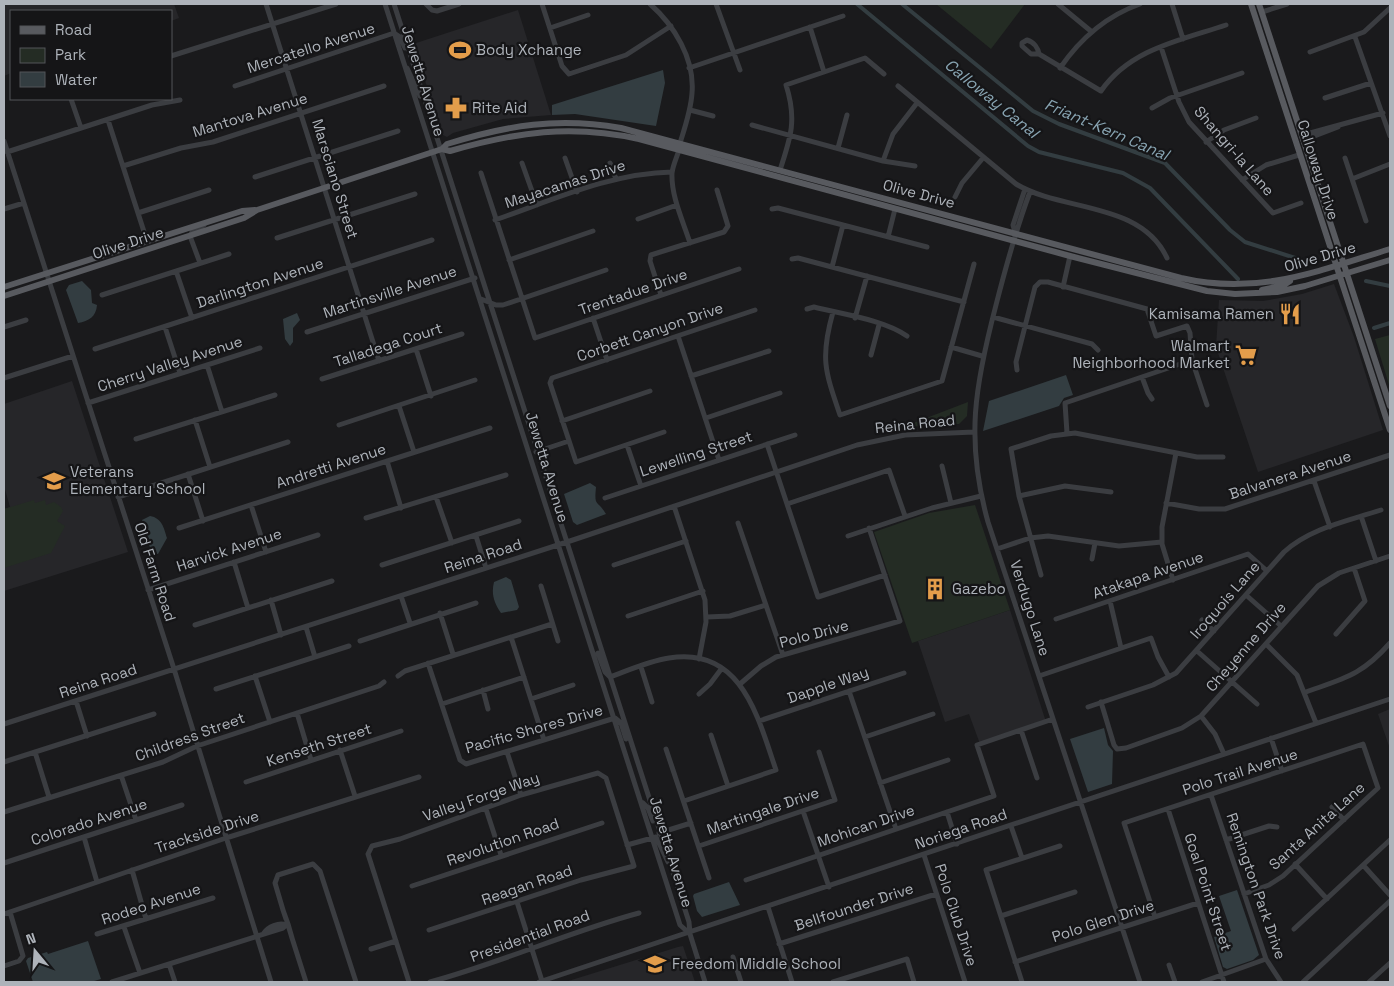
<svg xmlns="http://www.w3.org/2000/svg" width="1394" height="986" viewBox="0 0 1394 986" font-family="'Space Grotesk',sans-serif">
	<rect width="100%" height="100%" fill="#1a1a1c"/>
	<path fill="#262629" d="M4,4h170l5,14 -8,3v-10h-160v62l-7,3z
		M518,10l33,105 -48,4 -50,14 -6,4 -4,-2 -30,-91z
		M1334,284l20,53 29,93 -125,42 -42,-125 3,-47 44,1 39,-7z
		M72,381l56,171 -124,39v-82l6,-2 -6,-21v-82z
		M1010,610l36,112 -66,22 -11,-30 -24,8 -27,-81z
		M1390,709v40l-12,-35z
		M683,946l12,36h-130l113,-35z"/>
	<path fill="#242c24" d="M936,4h89l-34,45z
		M1390,335v53l-15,-49z
		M968,402l-1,14 -8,8 -56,3z
		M34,500l1,3 10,-3 1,5 8,-3 7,5 2,4 -6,10 8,5 -14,27 -47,15v-59z
		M975,505l35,105 -98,33 -38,-111 55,-19z"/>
	<path fill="#333d41" d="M663,70l2,13 -9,43 -81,-12 -23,1v-10z
		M82,281l9,9 1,13 5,2c-1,12 -8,16 -19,18l-12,-33 3,-5z
		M297,313l3,7 -7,8v14l-3,4 -5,-7 -2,-20z
		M1066,375l7,20 -9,3 -5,8 -76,25 6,-30z
		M590,483l6,4c-2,21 1,12 10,27l-29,11 -4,-3 -9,-28z
		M150,516c12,2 14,12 17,22l-9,16h-4c-7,-12 -12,-20 -12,-34z
		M506,577l5,3 8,27 -2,3 -16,3c-7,-10 -10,-19 -7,-31z
		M1104,728l4,17 5,6 -1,33 -24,8 -18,-53z
		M729,882l11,23 -38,12 -5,-6 -4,-15 1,-2z
		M1237,890l22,65 -6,5 -26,9 -4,-2 -9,-30 17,-6 -12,-35z
		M88,941l13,38 -10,3h-58l-7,-21 2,-3 19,-6 1,2z"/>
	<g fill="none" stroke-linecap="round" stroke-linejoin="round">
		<path stroke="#333d41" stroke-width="4" d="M857,4l171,142 11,6 84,21 27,15 88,91
			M902,4l131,107 26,13 106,39 65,67 15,12 63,20
			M1366,281l24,5
			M1374,328l16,-5"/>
		<path stroke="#3b3d41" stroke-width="5" d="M266,4l113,357
			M385,4l295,921 9,8
			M394,4l295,918 1,12 15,48
			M426,4l6,6 5,1 22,-7
			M542,4l20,62 7,8 57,-19 45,-29
			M650,4c24,21 45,55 42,89 -1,17 -7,34 -12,50
			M716,4l24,66
			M1058,4l34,28
			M1172,4l11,35
			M1262,12l25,-8
			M810,27l14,45
			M550,28l38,-13
			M1355,37l35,99
			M1161,47l18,55 10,20 84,91 28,-10
			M1310,52l54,-20 26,-24
			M1039,54c-1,-6 -5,-12 -12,-14l-5,3v3l9,8h8l62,37c29,-42 80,-51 125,-66
			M171,56l165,-52
			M407,68l13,28 4,1
			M689,68l154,-52
			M1060,68c20,-29 46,-52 80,-64
			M235,86l159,-53 6,4 5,11
			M898,86l118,98c46,28 125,17 151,74
			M1325,98l46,-15
			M71,99l10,29
			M1152,108l18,-10 72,-25
			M690,110l23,6
			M108,120l39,121
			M752,125l131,36 32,5
			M1303,135l80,-22
			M1304,140l34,-13
			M4,141l170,528 97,313
			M1206,142l18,-12 32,-12
			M838,148l9,-33
			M679,150c-2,7 -6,15 -7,23 -1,23 11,48 18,70
			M7,152l145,-47 28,-5
			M565,158l12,34
			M1345,158l21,63
			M883,161l10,-27 24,-31
			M522,163l15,42
			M610,163l6,16
			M123,166l58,-18 32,-6 171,-56
			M780,170c11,-33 17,-51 6,-85l79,-27 19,16
			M481,173l54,165 204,-69
			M255,177l143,-46
			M1352,179l38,-15
			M1242,180l24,-15 33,-10
			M1030,192c-14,37 -24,74 -34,113 -21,80 -31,135 -8,217l152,460
			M955,197l7,-14 21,-25
			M4,209l20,-6
			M772,209l6,-1 149,39
			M138,213l71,-23
			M638,219l39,-14
			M495,220c58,-20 116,-47 177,-48
			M1015,232l-2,-7 12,-36
			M888,237l7,-28
			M277,238l138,-44
			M792,259l6,-1 166,44
			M509,260l84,-29
			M200,263l-10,-27 2,-4 12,-7
			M832,267l11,-42
			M176,271l16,47
			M1063,287l7,-31
			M102,295l127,-41
			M661,295l-11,-34 1,-6 73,-23 4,-6 -11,-36
			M481,299l15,6h7l103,-35
			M807,309l7,-2c28,7 71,13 93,29
			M833,312c-13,46 -8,59 7,103l102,-34 32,-117
			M993,317l99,27 6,6
			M593,318l14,42
			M855,318l12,-42
			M4,327l22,-7
			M165,327l15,46
			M307,332l168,-54
			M678,336l41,124
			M951,347l31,9
			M95,349l337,-109
			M416,349l15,47
			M871,355l8,-30
			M207,365l15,47
			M1017,370l-1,-8 19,-75 5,-5h8l99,27 9,27 31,-10 3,7 2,27 15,45
			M691,376l78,-25
			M1142,377l6,16 4,6
			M4,378l69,-22
			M322,379l140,-45
			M88,403l172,-55
			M399,406l15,46
			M706,418l74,-25
			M195,420l15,47
			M562,421l88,-30
			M339,425l136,-45
			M664,432l-88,30 -26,-79 2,-5 203,-68
			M1067,433l-2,-30 127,-43
			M136,439l139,-44
			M767,444l51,153 67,-22
			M627,445l14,41
			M536,452l33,-11
			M387,461l14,47
			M942,466l9,37
			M188,474l15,47
			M1314,481l16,46
			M1019,496l46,-10 46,6
			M118,497l170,-55
			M436,497l16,46
			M605,498l190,-63
			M1166,503l33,6h26l165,-54
			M787,504l102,-34 16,46
			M251,505l15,47
			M674,506l31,94 1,22 -7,37
			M1361,516l15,45
			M366,518l140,-43
			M738,523l45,132
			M179,528l311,-100
			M476,536l10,32
			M848,536l84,-28 49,-12
			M997,549l33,-11 18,-2 71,10 43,-4
			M1092,559l3,-16
			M234,562l14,46
			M382,565l137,-44
			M614,565l72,-24
			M1041,575l-22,-79 -8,-47 40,-13 24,-3 122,24h26
			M1173,580l-11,-36v-17l14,-74
			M541,586l17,55
			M148,590l170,-55
			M1246,595l35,31
			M401,596l9,27
			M271,600l10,35
			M1110,601l11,47
			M440,613l13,41
			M628,616l75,-25
			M707,617l23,-1 36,-11
			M1056,619l192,-65 19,17
			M1202,620l12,11
			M195,625l137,-44
			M306,627l9,30
			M1336,634l29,-33 -11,-33
			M511,637l33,103
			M360,641l116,-38
			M1266,644l31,31 19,48
			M1197,651l60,53
			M598,653l7,19 5,5c19,-7 39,-16 59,-19 73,-12 89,60 107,112l-92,31
			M428,663l32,97 6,4 149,-46 6,5 5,16
			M641,667l11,35
			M255,676l15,46
			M398,676l7,-5 147,-47
			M1039,676l112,-38 7,19 11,20
			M740,684l21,-18 15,-9 124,-36 -31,-93
			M216,689l133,-43
			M483,690l5,19
			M849,691l47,138
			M1306,692c39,-14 56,-17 84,-49
			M699,694l11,-10 12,-16
			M531,699l42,-14
			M76,701l11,35
			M1101,702l13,43 3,4 9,-1 56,-20 19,-12 117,-130 21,-13 51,-17
			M442,704l82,-27
			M1088,707l65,-22 23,-12 108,-121c26,-24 64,-31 97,-42
			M297,713l14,47
			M1201,716l14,18 9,20
			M759,721l145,-48
			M4,724l563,-182 290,-97 48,-10 69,-3
			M1021,730l16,48
			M711,735l17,51
			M865,737l68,-23
			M1271,738l11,33
			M666,749l43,129
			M340,750l15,46
			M35,752l14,45
			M507,752l14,43
			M4,762l150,-48
			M121,775l15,45
			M246,782l155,-51
			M880,783l68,-23
			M1211,795l55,164 15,23
			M643,803l5,5 5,13
			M1332,807l12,13
			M486,809l15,46
			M1168,809l56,173
			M803,811l26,76
			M4,812l159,-50 34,-16 182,-60 5,-4
			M947,812l10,32
			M1011,826l11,32
			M659,833l32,-10
			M84,837l13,45
			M1226,840l43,-14 8,1
			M627,845l29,-8 12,25
			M699,846l136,-46 -16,-48
			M924,855l41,127
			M4,863l178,-58
			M1295,864l32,35
			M1363,865l27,30
			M132,870l14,49
			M746,880l248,-84 -17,-51 76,-26
			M412,886l190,-63
			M517,902l25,79
			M768,907l24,75
			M283,910l-8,-27 3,-8 35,-11 7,7 36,111
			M4,914l222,-76 193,-61
			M1001,916l74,-24
			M1155,917l-31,-94 239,-79 15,44 -95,88 -14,9 -25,9
			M286,919l-3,-9 5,14
			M286,925l2,-1 4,14 -3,-10
			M124,927l16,46
			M1294,929l96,-89
			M97,934l116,-36
			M292,938l14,44
			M779,944l157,-50
			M371,949l25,-8
			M733,957l8,25
			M1015,962l183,-59
			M169,964l6,18
			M1169,965l6,17
			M4,966l15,-5 4,-5 -13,-44
			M112,982l171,-54 3,-3c-7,-3 -18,2 -22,8
			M409,982l-41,-128 4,-8 28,-7 121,-44 77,-22 8,5 28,88 -53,14 -152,50
			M430,982c71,-19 138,-50 209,-69
			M539,982l851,-283
			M833,982l74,-23 7,23
			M1022,982l-36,-112 74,-24
			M1202,982l64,-23
			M1303,982l87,-81
			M1369,982l21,-19"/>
		<path stroke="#585a5f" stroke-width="6" d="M1251,4l139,426
			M1259,4l131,402
			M442,149l5,-5c61,-19 111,-27 174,-16l560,150c77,18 137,-7 209,-29
			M4,287l238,-76 13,-1
			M1262,290l22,-5 6,-4
			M4,296l240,-78 13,-8 185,-61 8,2c66,-19 121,-27 189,-12l431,117 137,35 28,3 42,-2 28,-6 85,-26"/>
	</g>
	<defs>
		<g id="stadium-bare" transform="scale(1.725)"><path d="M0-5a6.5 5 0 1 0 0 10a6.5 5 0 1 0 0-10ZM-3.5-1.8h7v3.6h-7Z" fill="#e39d4b" stroke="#151517" stroke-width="2.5" paint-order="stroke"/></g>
		<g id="pharmacy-bare" transform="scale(1.725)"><path d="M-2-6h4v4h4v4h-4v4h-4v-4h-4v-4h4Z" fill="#e39d4b" stroke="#151517" stroke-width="2.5" paint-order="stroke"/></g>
		<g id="restaurant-bare" transform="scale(1.725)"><path d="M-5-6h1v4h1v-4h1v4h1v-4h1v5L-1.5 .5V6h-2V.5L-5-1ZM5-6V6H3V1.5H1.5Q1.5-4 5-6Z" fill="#e39d4b" stroke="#151517" stroke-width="2.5" paint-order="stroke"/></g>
		<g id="supermarket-bare" transform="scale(1.725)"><path d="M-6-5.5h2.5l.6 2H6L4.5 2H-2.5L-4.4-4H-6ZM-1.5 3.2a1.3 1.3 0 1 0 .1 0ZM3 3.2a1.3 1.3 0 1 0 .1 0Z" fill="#e39d4b" stroke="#151517" stroke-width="2.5" paint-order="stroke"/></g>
		<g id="school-bare" transform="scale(1.725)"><path d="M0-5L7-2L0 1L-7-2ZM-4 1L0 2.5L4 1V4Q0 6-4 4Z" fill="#e39d4b" stroke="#151517" stroke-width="2.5" paint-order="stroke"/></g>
		<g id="building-bare" transform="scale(1.725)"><path d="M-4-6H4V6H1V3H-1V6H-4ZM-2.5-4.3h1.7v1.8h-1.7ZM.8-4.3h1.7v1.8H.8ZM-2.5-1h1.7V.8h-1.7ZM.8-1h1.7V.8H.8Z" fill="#e39d4b" stroke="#151517" stroke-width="2.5" paint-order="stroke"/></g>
	</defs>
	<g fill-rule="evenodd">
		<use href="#stadium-bare" x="460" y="50"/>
		<use href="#pharmacy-bare" x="456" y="108"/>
		<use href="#restaurant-bare" x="1290" y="314"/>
		<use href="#supermarket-bare" x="1246" y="355"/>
		<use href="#school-bare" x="54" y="481"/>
		<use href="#building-bare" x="935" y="589"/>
		<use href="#school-bare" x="655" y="964"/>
	</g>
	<g text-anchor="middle" stroke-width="4.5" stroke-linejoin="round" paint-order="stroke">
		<g font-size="15" fill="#aeb3ba" stroke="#151517">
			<text transform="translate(311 48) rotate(-18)" y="5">Mercatello Avenue</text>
			<text transform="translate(423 81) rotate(73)" y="5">Jewetta Avenue</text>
			<text transform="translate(250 115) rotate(-17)" y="5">Mantova Avenue</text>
			<text transform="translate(1234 151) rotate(49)" y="5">Shangri-la Lane</text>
			<text transform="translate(1318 170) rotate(72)" y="5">Calloway Drive</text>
			<text transform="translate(335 179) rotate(73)" y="5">Marsciano Street</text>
			<text transform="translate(565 184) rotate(-18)" y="5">Mayacamas Drive</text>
			<text transform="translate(919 194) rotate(15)" y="5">Olive Drive</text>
			<text transform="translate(128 243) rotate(-18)" y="5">Olive Drive</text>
			<text transform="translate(1320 257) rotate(-16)" y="5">Olive Drive</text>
			<text transform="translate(260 283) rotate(-18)" y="5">Darlington Avenue</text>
			<text transform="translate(390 292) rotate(-18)" y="5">Martinsville Avenue</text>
			<text transform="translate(633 292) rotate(-19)" y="5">Trentadue Drive</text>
			<text transform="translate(650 332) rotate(-19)" y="5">Corbett Canyon Drive</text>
			<text transform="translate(388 345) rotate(-18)" y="5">Talladega Court</text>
			<text transform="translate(170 364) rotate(-18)" y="5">Cherry Valley Avenue</text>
			<text transform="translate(915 424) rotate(-6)" y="5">Reina Road</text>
			<text transform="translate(696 454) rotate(-18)" y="5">Lewelling Street</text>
			<text transform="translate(331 466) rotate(-18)" y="5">Andretti Avenue</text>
			<text transform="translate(547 467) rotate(73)" y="5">Jewetta Avenue</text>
			<text transform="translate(1290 475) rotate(-18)" y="5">Balvanera Avenue</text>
			<text transform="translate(229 550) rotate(-18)" y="5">Harvick Avenue</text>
			<text transform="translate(483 556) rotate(-18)" y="5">Reina Road</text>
			<text transform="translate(155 572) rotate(72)" y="5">Old Farm Road</text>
			<text transform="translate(1148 575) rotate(-19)" y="5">Atakapa Avenue</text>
			<text transform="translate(1225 600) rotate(-49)" y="5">Iroquois Lane</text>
			<text transform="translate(1030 608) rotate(72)" y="5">Verdugo Lane</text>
			<text transform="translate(814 634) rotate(-15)" y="5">Polo Drive</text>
			<text transform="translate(1246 647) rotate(-49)" y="5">Cheyenne Drive</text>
			<text transform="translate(98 681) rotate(-18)" y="5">Reina Road</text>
			<text transform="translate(828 685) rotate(-19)" y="5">Dapple Way</text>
			<text transform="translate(534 729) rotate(-16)" y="5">Pacific Shores Drive</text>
			<text transform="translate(190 737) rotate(-20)" y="5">Childress Street</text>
			<text transform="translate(319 745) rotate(-18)" y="5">Kenseth Street</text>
			<text transform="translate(1240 772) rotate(-18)" y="5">Polo Trail Avenue</text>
			<text transform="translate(481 797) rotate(-19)" y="5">Valley Forge Way</text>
			<text transform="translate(763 811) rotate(-19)" y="5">Martingale Drive</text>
			<text transform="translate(89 822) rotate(-18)" y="5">Colorado Avenue</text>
			<text transform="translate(866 826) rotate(-19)" y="5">Mohican Drive</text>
			<text transform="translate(1317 826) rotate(-42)" y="5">Santa Anita Lane</text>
			<text transform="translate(961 829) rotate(-19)" y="5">Noriega Road</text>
			<text transform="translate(207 832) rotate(-18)" y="5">Trackside Drive</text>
			<text transform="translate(503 842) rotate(-19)" y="5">Revolution Road</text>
			<text transform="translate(671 852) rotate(73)" y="5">Jewetta Avenue</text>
			<text transform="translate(527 885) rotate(-19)" y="5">Reagan Road</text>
			<text transform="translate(1256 886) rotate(71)" y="5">Remington Park Drive</text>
			<text transform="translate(1208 892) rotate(72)" y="5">Goal Point Street</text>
			<text transform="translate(151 904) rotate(-18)" y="5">Rodeo Avenue</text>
			<text transform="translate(854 907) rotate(-18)" y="5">Bellfounder Drive</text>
			<text transform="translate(956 915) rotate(72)" y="5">Polo Club Drive</text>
			<text transform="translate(1103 921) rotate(-18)" y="5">Polo Glen Drive</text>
			<text transform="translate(530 936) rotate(-20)" y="5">Presidential Road</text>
		</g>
		<g font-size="15" fill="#aeb3ba" stroke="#151517" text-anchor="start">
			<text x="476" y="55">Body Xchange</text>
			<text x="472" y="113">Rite Aid</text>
			<text x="1274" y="319" text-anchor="end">Kamisama Ramen</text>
			<text x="1230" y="351" text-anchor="end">Walmart<tspan x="1230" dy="17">Neighborhood Market</tspan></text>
			<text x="70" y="477">Veterans<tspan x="70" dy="17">Elementary School</tspan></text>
			<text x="952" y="594">Gazebo</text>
			<text x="672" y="969">Freedom Middle School</text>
		</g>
		<g font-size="16" font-style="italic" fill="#88a4b2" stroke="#151517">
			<text transform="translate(992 98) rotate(39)" y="6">Calloway Canal</text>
			<text transform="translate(1107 129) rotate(23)" y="6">Friant-Kern Canal</text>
		</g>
	</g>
	<rect width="1394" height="986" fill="none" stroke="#aeb3ba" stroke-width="10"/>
	<rect x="10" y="10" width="162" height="90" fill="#151517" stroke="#525458"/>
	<rect x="20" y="26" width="25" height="8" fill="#585a5f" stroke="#525458"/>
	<text x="55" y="35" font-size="15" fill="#aeb3ba">Road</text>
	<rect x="20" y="48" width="25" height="15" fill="#242c24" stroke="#525458"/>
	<text x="55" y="60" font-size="15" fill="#aeb3ba">Park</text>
	<rect x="20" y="72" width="25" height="15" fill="#333d41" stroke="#525458"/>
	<text x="55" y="85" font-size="15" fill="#aeb3ba">Water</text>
	<g transform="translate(35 951) rotate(342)" stroke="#151517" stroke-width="4" paint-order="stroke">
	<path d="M0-4L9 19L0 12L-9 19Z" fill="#aeb3ba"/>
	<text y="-8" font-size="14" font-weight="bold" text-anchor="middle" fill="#aeb3ba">N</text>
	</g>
</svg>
